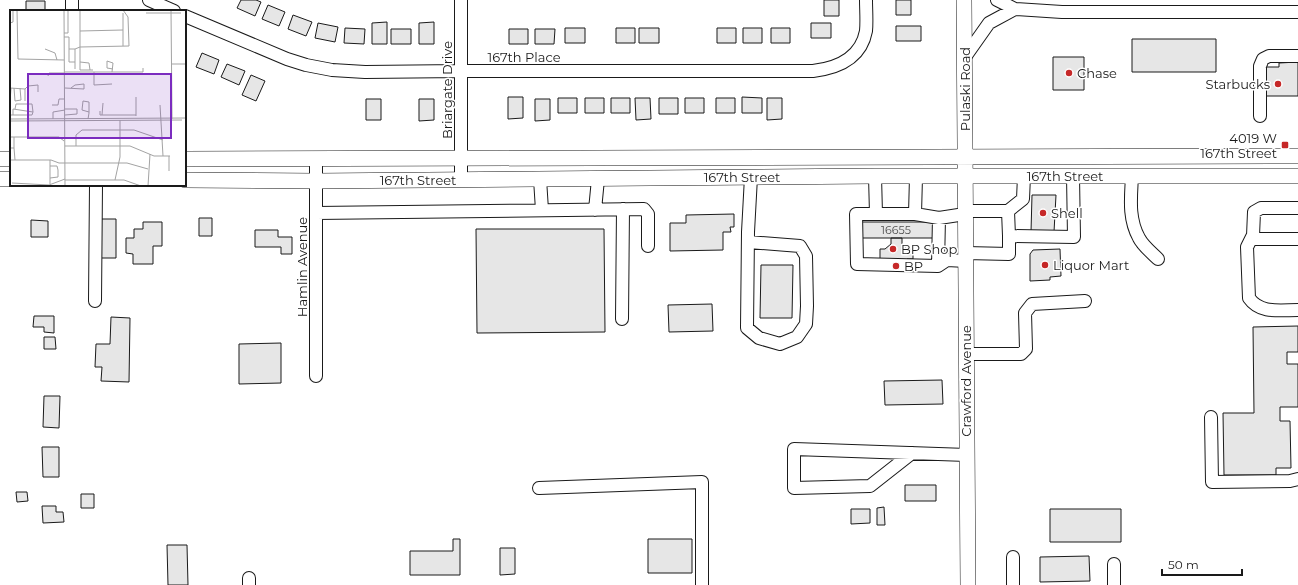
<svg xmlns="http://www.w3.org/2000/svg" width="1298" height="585" viewBox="0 0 1298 585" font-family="Montserrat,sans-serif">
	<rect width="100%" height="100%" fill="#fff"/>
	<path fill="#e6e6e6" stroke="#1a1a1a" d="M241,0h15l5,2 -6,14 -18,-8z
		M824,0h15v16h-15z
		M896,0h15v15h-15z
		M26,1h19v10h-19z
		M268,5l17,7 -6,14 -17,-7z
		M293,15l19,7 -6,14 -18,-7z
		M387,22v22h-15v-21z
		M434,22v22h-15v-21z
		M318,23l20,4 -3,15 -20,-4z
		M811,23h20v15h-20z
		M896,26h25v15h-25z
		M345,28l20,1 -1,15 -20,-1z
		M565,28h20v15h-20z
		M616,28h19v15h-19z
		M639,28h20v15h-20z
		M717,28h19v15h-19z
		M743,28h19v15h-19z
		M771,28h19v15h-19z
		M391,29h20v15h-20z
		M509,29h19v15h-19z
		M535,29h20l-1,15h-19z
		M1132,39h84v33h-84z
		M202,53l17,7 -5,14 -18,-7z
		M1053,57h31v33h-31z
		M1298,62v34h-34v-29h15v-4z
		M227,64l18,7 -6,14 -18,-8z
		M251,75l14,6 -9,20 -14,-6z
		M508,97h15v21l-15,1z
		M742,97l20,1v15h-20z
		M558,98h19v15h-19z
		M585,98h19v15h-19z
		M611,98h19v15h-19z
		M635,98h15l1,21 -15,1z
		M659,98h19v16h-19z
		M685,98h19v15h-19z
		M716,98h19v15h-19z
		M767,98h15v21l-15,1z
		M366,99h15v21h-15z
		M419,99h15v21l-15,1z
		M535,99h15v21l-15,1z
		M1032,195h24l-2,37h-23z
		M734,214v13h-4l1,5h-8v18l-53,1v-28h16v-8z
		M199,218h13v18h-13z
		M101,219h15v39h-16z
		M31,220l17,1v16h-17z
		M143,222h19v24h-9v18h-20v-10l-7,-1v-15h8v-9h9z
		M859,222h74v16h-73z
		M476,229h128l1,103 -128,1z
		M255,230h23v7h14v17h-11v-7h-26z
		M891,238h11v6l5,5h6v10h-6v1l-27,-1v-10h5l6,-5z
		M1060,249l1,27 -11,1v3l-20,1v-27l3,-4z
		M761,265h32l-1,53h-32z
		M712,304l1,27 -44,1 -1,-27z
		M34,316h20v17l-10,-1v-5h-11z
		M111,317l19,1 -1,64 -28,-1 1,-14h-7l1,-23h14z
		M1298,326v26h-11v12h11v43h-18v14h10l1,47h-15v7h-52l-1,-62h31l-1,-86z
		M44,337h11l1,12h-12z
		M281,343v40l-42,1v-40z
		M942,380l1,24 -58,1 -1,-24z
		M44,396h16l-1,32 -16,-1z
		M42,447h17v30h-16z
		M905,485h31v16h-31z
		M16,492h11l1,9 -11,1z
		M81,494h13v14h-13z
		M42,506h14v6h7l1,10 -21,1z
		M884,507l1,18h-8v-17z
		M851,509h19v14l-19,1z
		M1050,509h71v33h-71z
		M453,539h7v36h-50v-24h43z
		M648,539h44v34h-44z
		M167,545h20l1,40h-20z
		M500,548h15v26l-15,1z
		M1089,556l1,25 -50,1v-25z"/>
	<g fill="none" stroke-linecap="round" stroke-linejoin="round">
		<g stroke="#1a1a1a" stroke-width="14">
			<path id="minor" d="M72,0v11
				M149,0l25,11
				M461,0v180
				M997,0l18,9 47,3h236
				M185,16l102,43 19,6 26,5 33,2 96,-1h352c25,-3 48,-13 53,-40 1,-10 0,-21 0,-31
				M965,57l24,-34 26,-14
				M1260,116v-50l3,-7 6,-3h29
				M875,176l1,38
				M1132,176c-1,21 -4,42 7,62 4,8 13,15 19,21
				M540,179l2,31
				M1298,208h-37l-7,4 -1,24 3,3h42
				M595,210l3,-31
				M965,211h43l1,25
				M1008,211l15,-12 1,-23
				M316,213l328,-4 4,5v32
				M915,214l1,-37
				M965,214l-26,4 -24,-4h-59l1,50 81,2 9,-6 19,1
				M1253,235l-6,12 2,51c11,16 31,12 49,12
				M748,242l52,4 6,10 1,50 -1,18 -9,13 -17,7 -21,-6 -12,-10 1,-96 3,-55
				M966,253l43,1v-18l65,1 -1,-61
				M938,266l1,-48
				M95,301l1,-116
				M622,319l1,-110
				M966,354h55l5,-5 -1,-36 7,-9 53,-3
				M316,376v-218
				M1211,417l1,65 78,-1 8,-2
				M912,453l-42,33 -76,2v-39l173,6
				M539,488l163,-6v103
				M1013,557v28
				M249,578v7
				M1114,585v-21"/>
		</g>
		<g stroke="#1a1a1a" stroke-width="16">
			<path id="major" d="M964,0l4,585
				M0,159h11
				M185,159l1113,-3
				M0,179h11
				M185,180l131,1 559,-5h423"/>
		</g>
		<use href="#minor" stroke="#fff" stroke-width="12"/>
		<use href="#major" stroke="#fff" stroke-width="15"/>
	</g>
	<g fill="#c62828" stroke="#fff" stroke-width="1.5">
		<circle cx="1069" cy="73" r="4"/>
		<circle cx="1278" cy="84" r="4"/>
		<rect x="1281" y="141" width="8" height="8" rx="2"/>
		<circle cx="1043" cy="213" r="4"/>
		<circle cx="893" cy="249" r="4"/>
		<circle cx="1045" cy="265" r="4"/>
		<circle cx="896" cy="266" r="4"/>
	</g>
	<g text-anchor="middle" stroke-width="3" stroke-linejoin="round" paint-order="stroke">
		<g font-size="11" fill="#4d4d4d">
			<text x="896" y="234">16655</text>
		</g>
		<g font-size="13" fill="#1a1a1a" stroke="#fff">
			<text x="524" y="62">167th Place</text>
			<text transform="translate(965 89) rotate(-90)" y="5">Pulaski Road</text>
			<text transform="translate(447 90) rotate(-90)" y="5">Briargate Drive</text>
			<text x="1065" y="181">167th Street</text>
			<text x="742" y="182">167th Street</text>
			<text x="418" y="185">167th Street</text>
			<text transform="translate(302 267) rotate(-90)" y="5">Hamlin Avenue</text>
			<text transform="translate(966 381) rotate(-90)" y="5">Crawford Avenue</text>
		</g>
		<g font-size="13" fill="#1a1a1a" stroke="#fff" text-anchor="start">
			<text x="1077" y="78">Chase</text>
			<text x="1270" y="89" text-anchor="end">Starbucks</text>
			<text x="1277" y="143" text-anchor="end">4019 W<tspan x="1277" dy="15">167th Street</tspan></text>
			<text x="1051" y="218">Shell</text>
			<text x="901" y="254">BP Shop</text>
			<text x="1053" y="270">Liquor Mart</text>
			<text x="904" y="271">BP</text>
		</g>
	</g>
	<g transform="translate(10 10)">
		<rect width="176" height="176" fill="#fff"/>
		<path fill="none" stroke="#a3a3a3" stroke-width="1" d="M7,0l1,49 46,1M54,0l1,176M70,0v37l49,-1 -1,-29 -5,-7M161,0l1,109M113,3v33M136,3h35M0,13l3,-1v-11M70,21l43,-1M54,23h4v-23M54,27h5v25h6M35,39l10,4 2,7M59,39h6v20M65,39l5,-2v23h13M70,52l9,1 1,7M161,54h15M55,62h78v-4M84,62v13l18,-1M102,62l1,-9 -6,-2v7l6,1M38,66l1,-3h16M0,78l15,1v12M4,78l1,13 6,-1 -1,-12M55,78l19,1v-5l-9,1 -4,3M15,79l3,-3 10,-1v7M0,92l1,-14M42,95h6l1,-6h6M150,95l3,51M5,99l1,-5h16l1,8M55,99h12v5l-12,1M90,101v4h36M0,105h22l1,-3 -20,-3v6M92,105l1,-12M126,106v-19M0,109l176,-1M43,109v-7l12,-2M78,109l1,-6v-11l-6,-1 -1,9 7,2M0,111l172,-1M0,127h49l5,4M55,136h65l24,10h16M66,136v-11l6,-5h52l29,10M0,138h4v-11M4,138l1,12M0,150h41l8,3h68l21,6M40,150v24M40,156h7l1,4v7l-8,1M159,161v-15M55,170h59l17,6h14M105,170l5,-23v-37M2,173l37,2 16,-6M138,176l2,-32"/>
		<path fill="#7b2cbf" fill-opacity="0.15" stroke="#7b2cbf" stroke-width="2" d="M18,64h143v64h-143z"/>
		<rect width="176" height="176" fill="none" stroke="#1a1a1a" stroke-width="2"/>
	</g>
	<path d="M1162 569v6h80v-6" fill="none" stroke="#1a1a1a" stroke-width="2"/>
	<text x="1168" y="569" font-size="12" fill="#1a1a1a" stroke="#ffffff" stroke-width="3" paint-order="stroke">50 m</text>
</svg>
